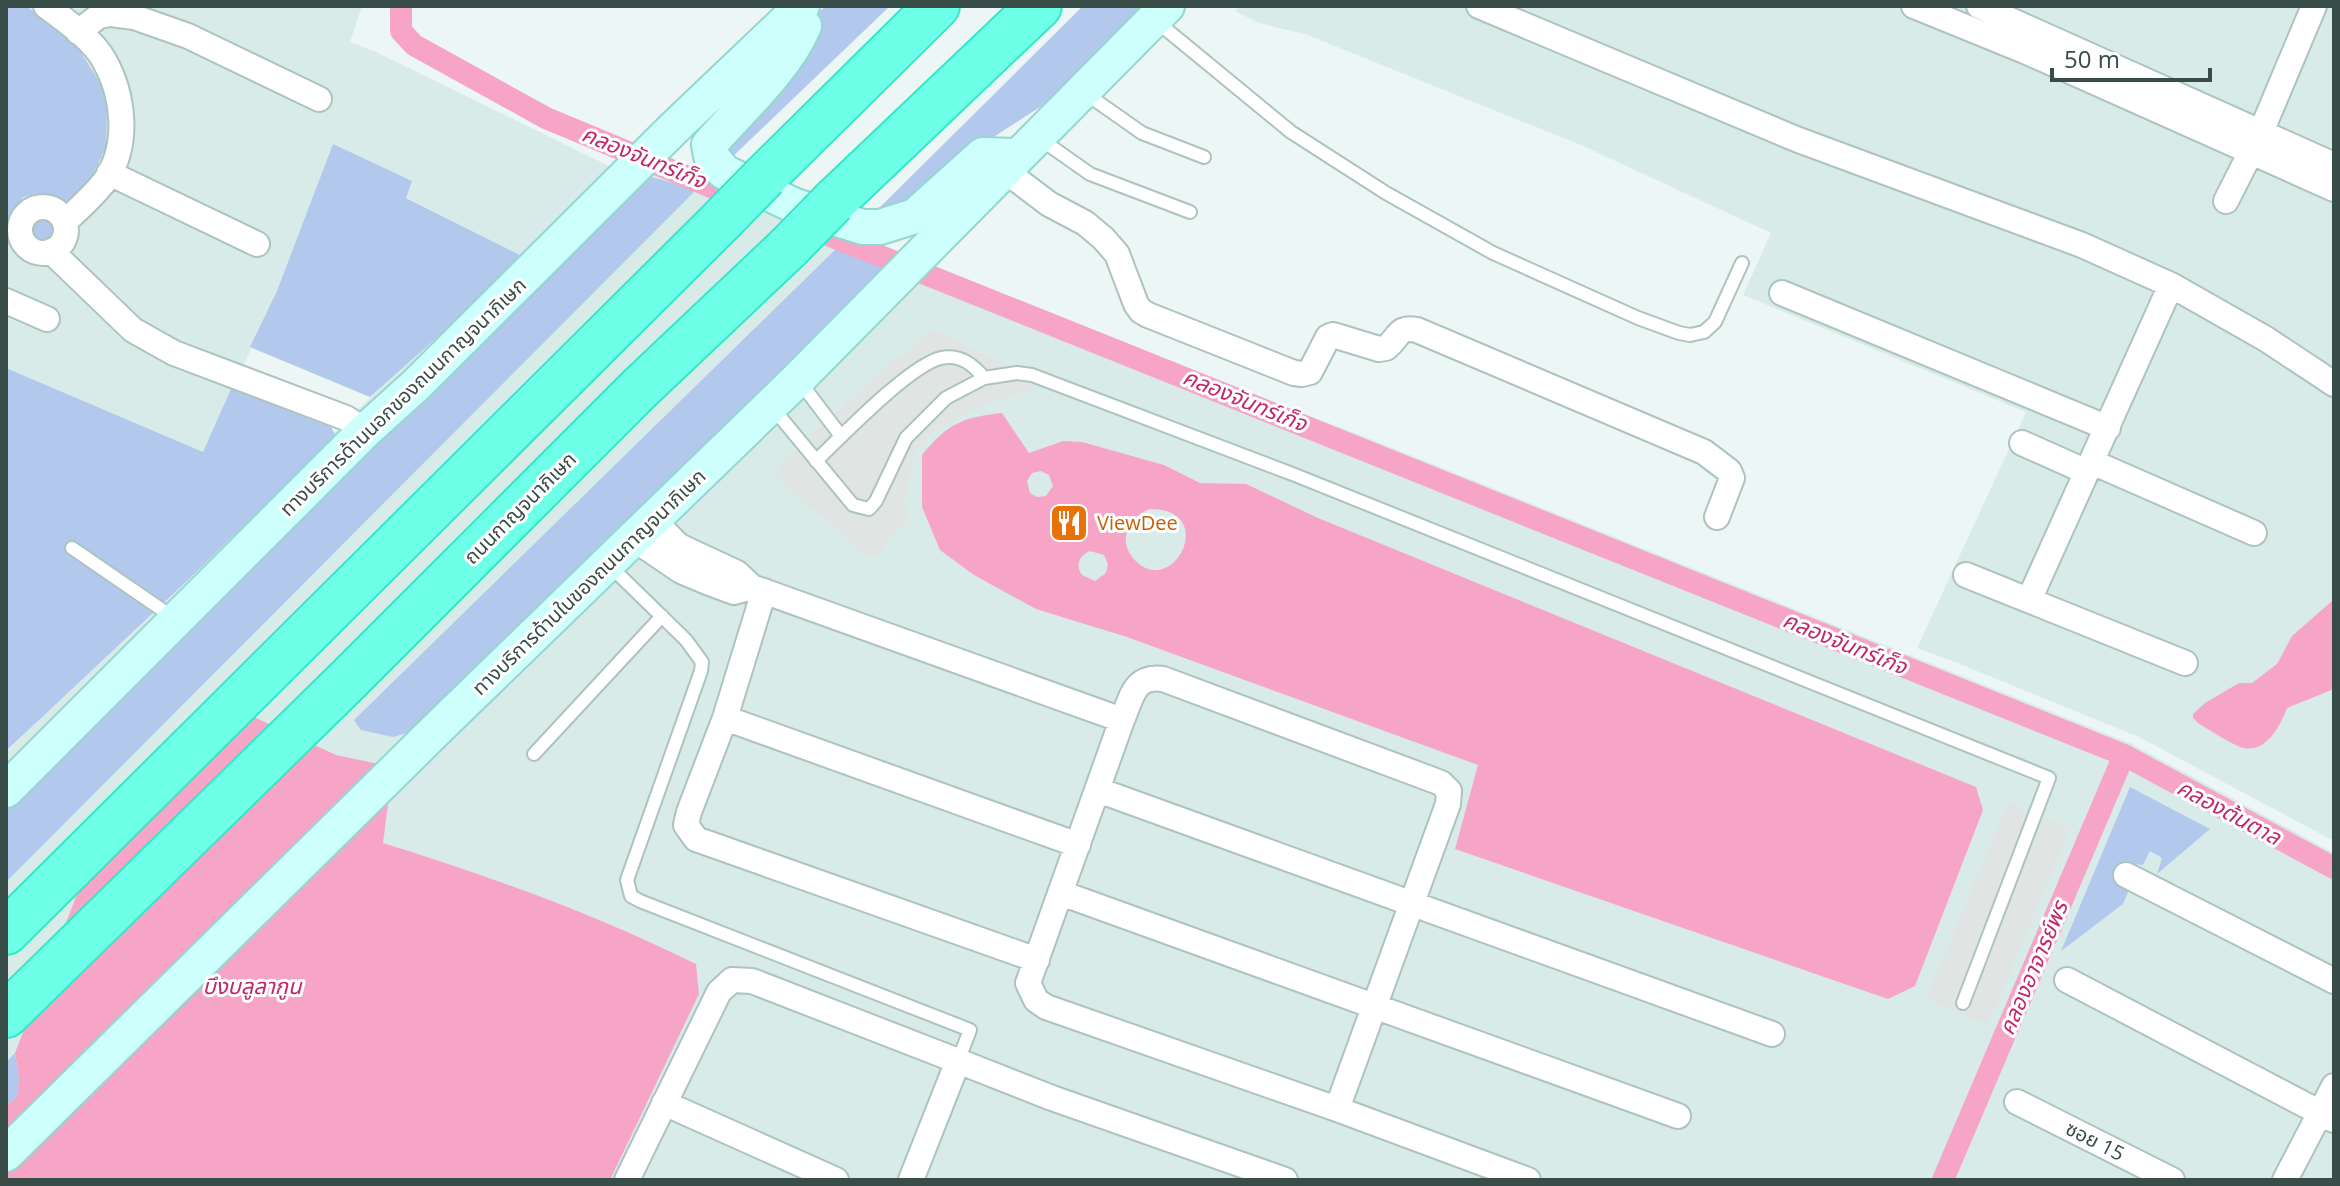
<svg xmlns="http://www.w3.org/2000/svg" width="2340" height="1186" viewBox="0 0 2340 1186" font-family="'Open Sans','Noto Sans Thai',sans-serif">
	<rect width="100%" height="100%" fill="#ebf6f5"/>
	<path fill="#d9ebe8" d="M6,6h356l-12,36 26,10 233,114 15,-15 738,285 770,308 202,109v327h-2328v-428l512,-498 -113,-57 7,-15 -135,109 -73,162 -198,-85z
		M1241,6h1093v835l-195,-104 -184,-75 -38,-14 109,-236 -283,-117 28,-62 -190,-88 -276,-111 -46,-11 -24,-12z"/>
	<path fill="#b2c8ed" d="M6,6h20l49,37 27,43 5,24 -1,37 -14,29 -28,30 -29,-12 -12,3 -17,34z
		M826,6h64l-163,156 -8,-7 90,-116 11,-28z
		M1083,6h65l-108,101 -73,47 -43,45 -53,17z
		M333,144l79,37 -6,17 120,60 -156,139 -120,-50 27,-56z
		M647,176l50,13 -691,693v-75z
		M31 230a13 13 0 1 1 26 0a13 13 0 1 1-26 0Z
		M839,246l46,19 -461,463 -31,9 -32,-7 -7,-10z
		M6,368l197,84 28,-63 100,38 5,9 -147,143 -183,172z
		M2130,787l80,42 -53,45 5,-16 -12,-7 -7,14 -18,-2 -9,21 13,6 -6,14 -62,47z
		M15,1053l4,25 -1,18 -12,10v-44z"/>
	<path fill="#e0e5e4" d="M934,329l69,35 35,23 -61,21 -38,19 -24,24 -11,50 5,19 -34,37 -11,-2 -91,-81 17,-20 83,-76z
		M2008,802l63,26 -83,197 -62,-26z"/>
	<path fill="#f6a5c7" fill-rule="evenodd" d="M1002,413l27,40 34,-12 19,1 82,23 36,18 46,1 72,34 658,269 7,23 -68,176 -27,13 -433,-150 23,-84 -351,-128 -91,-28 -62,-34 -34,-25 -18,-43v-52c25,-31 41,-38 80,-42zM1041,471l8,4 4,11 -7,10 -9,1 -7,-4 -3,-12 5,-8zM1150,509c71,0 21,94 -17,49 -16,-19 -3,-42 17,-49zM1090,551l14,4 4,9 -2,9 -11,8 -13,-6c-7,-10 -3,-19 8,-24z
		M2332,601h2v88l-47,19c-6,17 -21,45 -43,40 -11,-2 -35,-19 -45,-24l-6,-6v-4l12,-11 34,-20h13l25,-19 15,-28z
		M215,699l121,56 57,12 -10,76c106,33 213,71 313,121l3,30 -89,186h-604v-74l12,-10 1,-19 -4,-24 102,-261z"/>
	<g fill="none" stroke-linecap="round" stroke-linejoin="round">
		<path stroke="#f6a5c7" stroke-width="22" d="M401,6v25l13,14 132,73 199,83
			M803,225l1321,530 210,113
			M1943,1180l181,-425"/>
		<g stroke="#adc3bf" stroke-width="16">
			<path id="service" d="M1156,21l135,111 95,61 107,60 145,65 41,15 11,2 14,-3 11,-10 27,-59
				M1085,93l57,40 62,24
				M1039,138l51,36 100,38
				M800,382l41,54
				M772,407l81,98 16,4 7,-8 30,-63 40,-40 38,-20 33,-5 15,2 263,100 754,303 -86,225
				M816,461c25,-24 94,-96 125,-103 19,-4 32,6 43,20
				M72,548l102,70
				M610,566l76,74 16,22 -1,9 -74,209 4,16 9,5 330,129 -12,31
				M534,754l128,-138"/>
		</g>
		<g stroke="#adc3bf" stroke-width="28">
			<path id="minor" d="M46,6c19,14 47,34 58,54 20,35 25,84 3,118 -11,16 -28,30 -42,44
				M1479,6l317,133 286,106 89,40 95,54 68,45
				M1914,6l113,46 307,137
				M1979,6l355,159
				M78,32l21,-16 12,-2 23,3 54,19 131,63
				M1004,170l45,34 36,19 18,15 14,16 19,50 5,7 7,4 146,58 8,1 8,-2 18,-35 5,-2 46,14 7,-1c14,-11 11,-22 31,-18l287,122 25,19 3,7 -15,39
				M109,173l148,71
				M2226,201l35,-69 53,-126
				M20 230a23 23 0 1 1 46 0a23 23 0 1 1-46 0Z
				M51,251l82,79 41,23 172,65 19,13
				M1782,293l326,135
				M6,301l41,18
				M2022,443l65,29
				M2092,462l162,71
				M653,520l26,26 58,27 15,14 370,133
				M634,539l47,32 26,11 27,10 18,-5
				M1966,575l219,88
				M764,591l-39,127 -36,94 -3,13 10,14 341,121
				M2029,600l142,-315
				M725,718l353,127
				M1098,790l674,244
				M2126,875l208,106
				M1061,893l617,223
				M2067,980l267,140
				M2017,1102l155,78
				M664,1103l172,77
				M1337,1109l111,-305 1,-13 -8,-8 -278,-104c-30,-4 -31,19 -41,41l-94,263 8,17 10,7 291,102 191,71
				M627,1180l92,-188 13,-12 20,1 206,80
				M911,1180l47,-119 94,37 233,82
				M2285,1180l49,-94"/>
		</g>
		<g stroke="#96d6d0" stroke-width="38">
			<path id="secondary" d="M793,13l11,13c-18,42 -64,84 -95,119l2,11 13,16 71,34 68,21h17l35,-11 68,-61 35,1
				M6,790l359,-359 52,-47 257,-256 128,-122
				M6,1154l433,-427 359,-348 369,-373"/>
		</g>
		<g stroke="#34e8c6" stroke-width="48">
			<path id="motorway" d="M765,176l172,-170
				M833,202l206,-196
				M6,932l716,-712
				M6,1015l339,-332 294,-294 150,-142"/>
		</g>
		<use href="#service" stroke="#fff" stroke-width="12"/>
		<use href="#minor" stroke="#fff" stroke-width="24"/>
		<use href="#secondary" stroke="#cdfffc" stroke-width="34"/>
		<use href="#motorway" stroke="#6effe8" stroke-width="44"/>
		<g stroke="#34e8c6" stroke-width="48" stroke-linecap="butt">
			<path id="motorway-bridge" d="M722,220l43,-44
				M789,247l44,-45"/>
		</g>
		<use href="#motorway-bridge" stroke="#6effe8" stroke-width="44"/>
	</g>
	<defs>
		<g id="restaurant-square" transform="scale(2)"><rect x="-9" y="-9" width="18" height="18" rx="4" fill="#e8710a" stroke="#fff"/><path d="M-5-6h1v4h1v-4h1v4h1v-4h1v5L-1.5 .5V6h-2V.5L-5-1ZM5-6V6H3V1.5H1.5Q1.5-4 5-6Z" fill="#fff"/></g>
	</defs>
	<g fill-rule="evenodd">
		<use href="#restaurant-square" x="1069" y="523"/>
	</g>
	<g text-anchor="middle" stroke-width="6" stroke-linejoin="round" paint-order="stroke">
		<g font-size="20" fill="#384c48" stroke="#fff">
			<text transform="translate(403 397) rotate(-44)" y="7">ทางบริการด้านนอกของถนนกาญจนาภิเษก</text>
			<text transform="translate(520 508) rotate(-45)" y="7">ถนนกาญจนาภิเษก</text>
			<text transform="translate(589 582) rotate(-44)" y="7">ทางบริการด้านในของถนนกาญจนาภิเษก</text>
			<text transform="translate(2095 1141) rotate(27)" y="7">ซอย 15</text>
		</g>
		<g font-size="20" fill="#c56008" stroke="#fff" text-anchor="start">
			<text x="1097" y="530">ViewDee</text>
		</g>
		<g font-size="22" font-style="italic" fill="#c12866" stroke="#fff">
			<text transform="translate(644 157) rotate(22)" y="8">คลองจันทร์เก็จ</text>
			<text transform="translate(1245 400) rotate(22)" y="8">คลองจันทร์เก็จ</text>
			<text transform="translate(1845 643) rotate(22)" y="8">คลองจันทร์เก็จ</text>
			<text transform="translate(2229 812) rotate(28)" y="8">คลองต้นตาล</text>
			<text transform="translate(2033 968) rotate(-67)" y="8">คลองอาจารย์พร</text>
			<text x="252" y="994">บึงบลูลากูน</text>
		</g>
	</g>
	<rect width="2340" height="1186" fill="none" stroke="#384c48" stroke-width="16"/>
	<path d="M2052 68v12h158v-12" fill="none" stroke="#384c48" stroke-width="4"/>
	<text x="2064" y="68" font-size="24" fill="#384c48" stroke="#ffffff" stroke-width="6" paint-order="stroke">50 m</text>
</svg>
